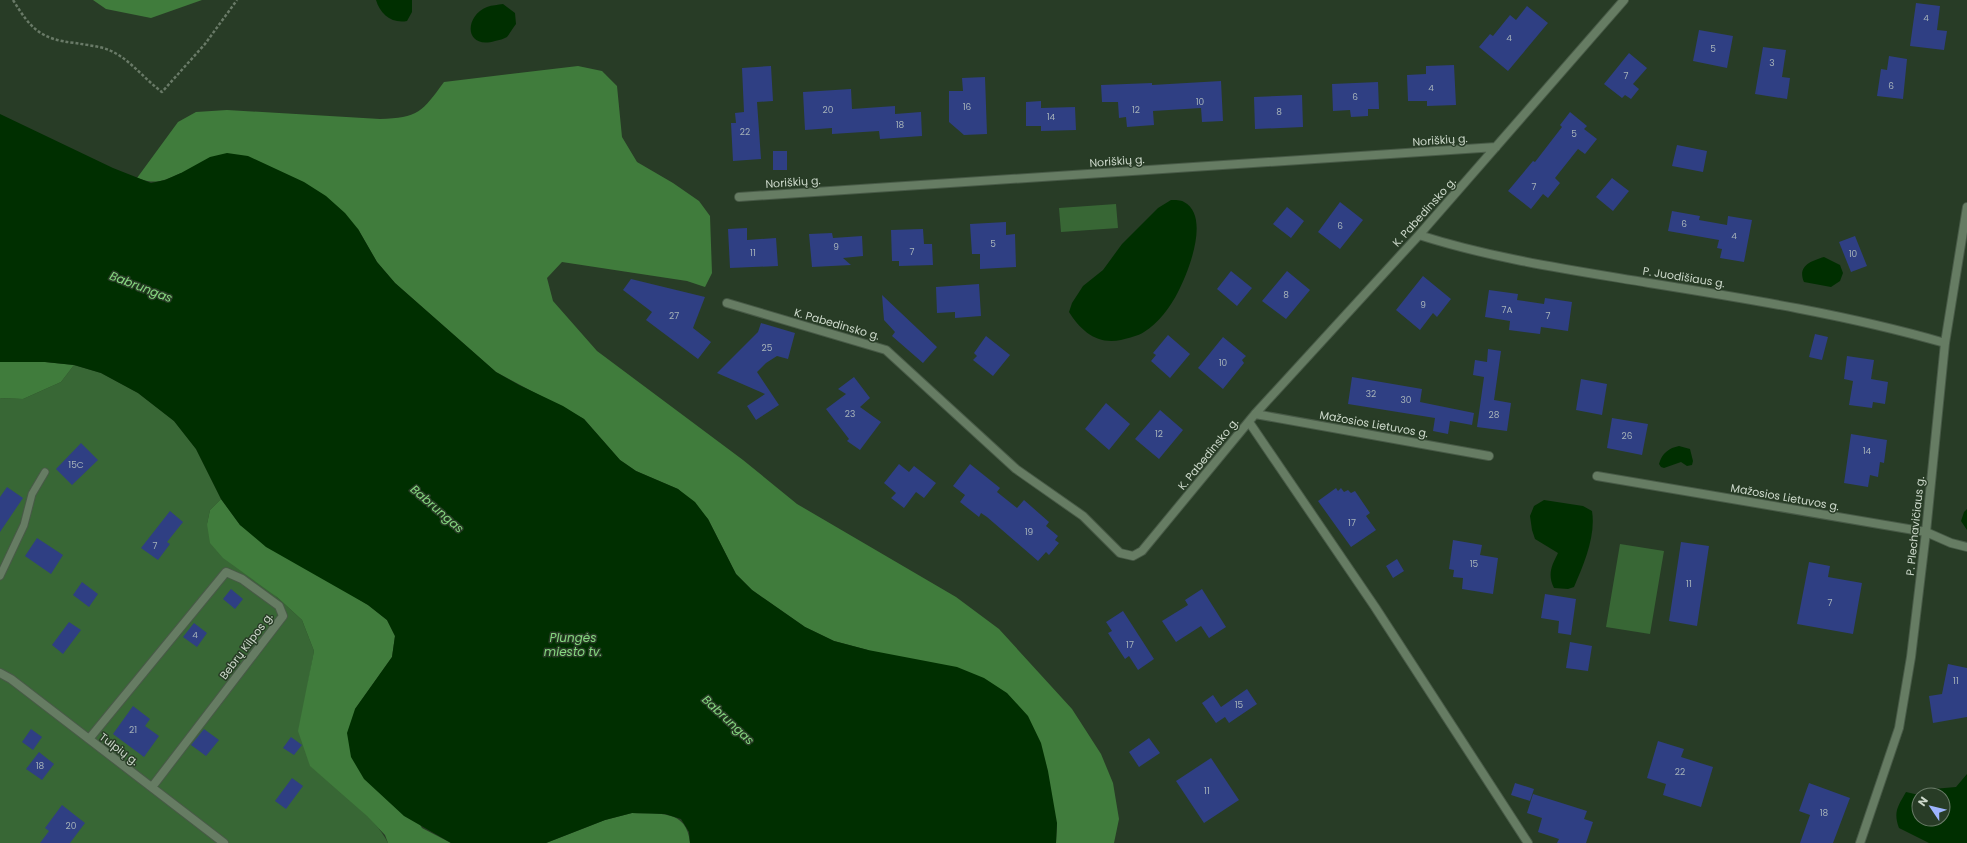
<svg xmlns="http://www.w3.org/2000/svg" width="1967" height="843" viewBox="0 0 1967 843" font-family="Poppins,sans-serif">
	<rect width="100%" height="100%" fill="#283c26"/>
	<path fill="#386735" d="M1116,204l2,24 -57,4 -2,-24z
		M74,365l27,8 37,20 36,28 22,28 25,50 -11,11 -3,14 70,73 25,23 12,31 -6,33 2,81c22,20 66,52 78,78h-388v-445l23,1 38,-17z
		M1620,544l44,7 -14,83 -44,-7z"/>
	<path fill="#407c3c" d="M93,0h109l-51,18 -45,-9z
		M578,66l24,5 15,15 5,51 15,25 36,21 26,18 11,15 2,57 -7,14 -18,-6 -125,-19 -15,16 6,23 44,50 146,109 54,44 159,93 43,32 73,80 29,45 12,29 6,36 -5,24h-58l1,-20 -189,-173 -34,-9 -29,-14 -53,-37 -16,-16 -28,-55 -30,-30 -42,-18 -16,-11 -36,-41 -88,-47 -101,-89 -18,-21 -19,-33 -177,-56c-18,8 -25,12 -44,5l41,-56 18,-10 31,-2 153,9c38,-1 42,-7 64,-37z
		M0,362h45l29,3 -13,17 -38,17 -23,-1z
		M221,499l19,26 128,80 19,15 8,16 -3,21 -37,52 67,119 29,15h-63l-3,-8 -18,-19 -57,-50 -12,-35 16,-80 -12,-31 -25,-23 -54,-39 -13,-15 -3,-19 3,-14z
		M632,813c27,1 55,-4 58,30h-144l59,-23z"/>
	<path fill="#002f00" d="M376,0h36v12l-5,9c-15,3 -27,-7 -31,-21z
		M503,4l12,9 1,11c-3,4 -6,9 -9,13 -3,2 -8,3 -12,4 -31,9 -31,-25 -8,-34 5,-2 11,-2 16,-3z
		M0,114l113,54 38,15 14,-3 16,-7 29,-16 17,-4 21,3 56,26 22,14 19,17 13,16 19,33 18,21 101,89 23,13 44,21 21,13 36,41 16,11 42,18 17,13 13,17 28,55 16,16 53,37 29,14 34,9 89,17 27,11 23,15 21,23 13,27 7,28 9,52 -1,20h-366l-1,-11 -8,-13 -16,-5 -33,-1 -27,7 -59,23h-95l-47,-27 -40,-37 -13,-22 -4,-24 8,-24 37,-52 3,-21 -8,-16 -19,-15 -102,-58 -26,-22 -19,-26 -25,-50 -22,-28 -36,-28 -37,-20 -27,-8 -29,-3h-45z
		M1171,200c4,0 10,0 13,2 27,14 4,71 -6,90 -7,14 -20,32 -34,40 -6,4 -16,6 -23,8 -24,5 -40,-9 -52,-28l3,-9 11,-17 20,-16 19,-26 36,-36z
		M1824,257l16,8 3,8 -3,8 -9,6 -27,-5c-7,-16 7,-21 20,-25z
		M1679,446l11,3 3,12 -1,4 -5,1 -6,-4 -17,6 -3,-1 -2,-3c3,-11 10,-16 20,-18z
		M1544,500l39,6 9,5c4,25 -8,53 -18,76l-6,2 -14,-1c-7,-14 -2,-23 4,-35l-23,-14 -3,-9 -2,-14 4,-10z
		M1967,509v21l-6,-9 3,-9z
		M1967,774v69h-38l-30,-15c-6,-16 -1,-22 7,-36l13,3v24h24v-24h-15l5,-6 23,-2z"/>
	<path fill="#2f3f83" d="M1916,3l24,3 -3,24 10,1 -3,19 -34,-4z
		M1527,6l21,17 -40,48 -29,-24 11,-13 3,2 17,-21 6,5z
		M1699,30l34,6 -6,32 -34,-7z
		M1763,47l23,3 -4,27 8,1 -3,21 -32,-5z
		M1629,53l18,15 -14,16 6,5 -8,10 -6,-4 -3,3 -18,-14z
		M1889,56l18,3 -4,40 -26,-3 4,-27 6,1z
		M1454,65l2,40 -29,1v-5h-19l-1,-26 19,-1v-8z
		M771,66l2,35 -16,1 4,57 -28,2 -2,-38h5l-1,-10 9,-1 -2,-44z
		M985,77l2,57 -23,1 -15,-13v-31h14l-1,-13z
		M1221,81l2,40 -21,1 -1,-14 -48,3 1,14 -27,2 -1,-10 -7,1 -1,-16h-16l-1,-17 51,-2v2z
		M1378,82l1,27h-11v7l-17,1 -1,-7 -17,1 -1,-27z
		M851,89l1,20 43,-3v8l26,-2 1,24 -42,3 -1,-8 -47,3v-6l-27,2 -2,-38z
		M1302,95l1,32 -48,2 -1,-32z
		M1041,101v7l34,-1 1,23 -35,1v-5h-15v-24z
		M1570,112l17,14 -3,3 13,10 -12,15 -7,-5 -23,29 5,5 -12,15 -5,-4 -12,15 -23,-18 25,-30 2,1 27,-35 -2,-2z
		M1677,145l30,6 -4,21 -31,-6z
		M773,151h14v19h-14z
		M1612,178l17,13 -16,20 -17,-14z
		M1340,202l23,18 -23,29 -22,-17z
		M1287,207l17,14 -13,17 -18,-14z
		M1672,211l28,5 -1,4 28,5 1,-9 24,4 -8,42 -24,-4 2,-9 -5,-1 2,-8 -51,-9z
		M1006,222v13l9,-1 1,33 -36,2v-15h-8l-2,-30z
		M747,228v12l29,-2 2,28 -48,2 -2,-39z
		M923,229l1,15h8l1,21 -34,1v-5h-7l-1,-31z
		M832,233l1,5 29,-2 1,20 -20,2 8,7 -39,2 -3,-33z
		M1855,236l12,30 -16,6 -12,-30z
		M1231,271l21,17 -15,18 -20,-17z
		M1287,271l23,19 -24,29 -24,-18z
		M1423,276l28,23 -14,18 -4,-4 -13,17 -24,-20z
		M631,279l74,18 -12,31 18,14 -13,17 -52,-39 6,-8 -29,-22z
		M979,284l2,32 -26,2v-6l-18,1 -1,-26z
		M1489,290l29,4 -1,6 27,4 1,-6 27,4 -4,29 -27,-4 -1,7 -31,-4 1,-9 -25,-4z
		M882,295l55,52 -14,16 -31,-27 3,-4 -11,-12z
		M761,323l34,10 -7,26 -11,-3 -11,7 -9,9 22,33 -23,15 -9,-14 18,-12 -48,-21 41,-41z
		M1815,334l13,3 -6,23 -13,-3z
		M1168,335l22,19 -20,24 -19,-17 5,-6 -3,-2z
		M986,336l24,19 -17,21 -20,-16 4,-4 -3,-3z
		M1223,337l23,19 -4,4 2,3 -21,26 -25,-21z
		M1488,349l13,2 -7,49 17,3 -4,28 -30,-4 7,-50 -11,-2 2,-15 12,2z
		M1847,356l27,4 -3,19 17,3 -3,22 -12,-2 -1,6 -23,-3 4,-24 -9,-2z
		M854,377l16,21 -10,9 21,15 -21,28 -13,-9 2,-2 -23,-30 20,-15 -8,-5z
		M1352,377l70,12 -2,13 54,11 -2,12 -22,-4 -2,13 -15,-3 2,-13 -87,-14z
		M1581,379l26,5 -5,31 -26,-5z
		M1106,403l24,21 -21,26 -24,-21z
		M1160,410l23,20 -24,29 -24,-20z
		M1612,418l36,6 -6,31 -35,-7z
		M1851,434l36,6 -3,23 -4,-1 -2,15 -8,-2 -2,12 -24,-4z
		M81,443l17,17 -26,25 -16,-16z
		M899,464l10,8 5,-6 22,17 -12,15 -8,-6 -12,16 -13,-10 5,-5 -12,-10z
		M970,464l30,24 -3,4 20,16 7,-8 25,22 -3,4 12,10 -3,4 4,3 -10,12 -3,-3 -8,9 -51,-44 -6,-4 -2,4 -19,-15 5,-7 -12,-9z
		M7,487l16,11 -23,34v-35z
		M1336,488l2,3 3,-3 3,4 4,-2 3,3 4,-2 15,22 -4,3 10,14 -25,17 -33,-46z
		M170,511l13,11 -16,20 3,2 -12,16 -17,-12z
		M37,538l26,17 -12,19 -26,-18z
		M1453,540l29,5 -2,10 18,3 -5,36 -31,-5 1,-11 -10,-1 1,-7 -5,-1z
		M1681,542l28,4 -12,80 -28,-5z
		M1397,559l7,12 -11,7 -7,-12z
		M1809,562l21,4 -2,11 34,6 -9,51 -56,-10z
		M82,582l16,12 -9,13 -16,-12z
		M231,589l12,10 -8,10 -12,-10z
		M1202,589l24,38 -17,11 -8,-12 -25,16 -14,-21 26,-16 -3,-5z
		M1545,594l31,5 -5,36 -13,-2 1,-12 -18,-3z
		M1123,611l31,48 -16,11 -9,-14 -4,3 -17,-26 4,-2 -6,-9z
		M69,622l12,8 -18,24 -11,-9z
		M194,623l13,10 -10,14 -14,-10z
		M1570,642l22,4 -4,25 -22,-3z
		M1948,664l19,4v49l-34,6 -4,-27 13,-2z
		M1247,689l10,15 -28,19 -4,-6 -9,6 -14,-20 11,-8 8,12z
		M133,706l17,13 -5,7 14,10 -15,21 -31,-23z
		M31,729l11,8 -9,13 -11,-8z
		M204,729l15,11 -13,16 -15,-11z
		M291,737l11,8 -8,10 -11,-7z
		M1149,738l11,15 -21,14 -10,-15z
		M1658,741l26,8 -3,8 32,10 -12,40 -38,-12 3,-11 -19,-6z
		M39,752l15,12 -12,16 -16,-11z
		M1211,758l28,42 -35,23 -28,-42z
		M292,778l11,8 -17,23 -11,-8z
		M1515,783l19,6 -4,12 -19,-6z
		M1809,783l41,15 -17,45h-33l10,-28 -11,-4z
		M1533,794l54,17 -3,8 9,3 -7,21h-29l2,-4 -21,-7 4,-14 -15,-5z
		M62,805l23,18 -15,20h-30l9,-12 -4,-3z"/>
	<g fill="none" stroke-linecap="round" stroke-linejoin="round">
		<g stroke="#485a47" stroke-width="9">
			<path id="service" d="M0,576l24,-51 8,-31 13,-22"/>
		</g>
		<g stroke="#485a47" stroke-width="10">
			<path id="minor" d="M739,197l757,-50
				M1419,235c75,24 153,35 230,48 100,16 199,32 296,60
				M727,303l159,47 130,119 67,47 37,37 13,3 9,-5 113,-137 164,-179 205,-235
				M1255,414l234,42
				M1249,422l126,185 153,236
				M1597,476l329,56 25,11 16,4
				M0,673l11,6 213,164
				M89,739l137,-167 16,7 37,27 4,10 -131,171
				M1860,843l39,-115 12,-71 15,-125 19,-189 22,-136"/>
		</g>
		<path stroke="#697a67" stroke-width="2.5" stroke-dasharray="3 2" stroke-linecap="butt" d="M13,0c18,29 27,39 62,43 11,2 24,3 34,7 21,9 34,28 53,42l43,-48 32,-44"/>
		<use href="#service" stroke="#667c63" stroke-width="7"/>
		<use href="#minor" stroke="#667c63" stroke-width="8"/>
	</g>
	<g text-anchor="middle" stroke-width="3" stroke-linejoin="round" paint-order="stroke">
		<g font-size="9" fill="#a6b2b9">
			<text x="1926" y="21">4</text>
			<text x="1509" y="41">4</text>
			<text x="1713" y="52">5</text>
			<text x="1772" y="66">3</text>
			<text x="1626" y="79">7</text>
			<text x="1891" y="89">6</text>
			<text x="1431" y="91">4</text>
			<text x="1355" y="100">6</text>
			<text x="1200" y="105">10</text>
			<text x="967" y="110">16</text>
			<text x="828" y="113">20</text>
			<text x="1136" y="113">12</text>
			<text x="1279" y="115">8</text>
			<text x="1051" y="120">14</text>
			<text x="900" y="128">18</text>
			<text x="745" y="135">22</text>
			<text x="1574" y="137">5</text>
			<text x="1534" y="190">7</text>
			<text x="1684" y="227">6</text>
			<text x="1340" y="229">6</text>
			<text x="1734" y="239">4</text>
			<text x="993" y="247">5</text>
			<text x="836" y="250">9</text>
			<text x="912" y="255">7</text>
			<text x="753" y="256">11</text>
			<text x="1853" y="257">10</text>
			<text x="1286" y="298">8</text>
			<text x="1423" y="308">9</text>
			<text x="1507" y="313">7A</text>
			<text x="674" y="319">27</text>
			<text x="1548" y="319">7</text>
			<text x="767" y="351">25</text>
			<text x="1223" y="366">10</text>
			<text x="1371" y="397">32</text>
			<text x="1406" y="403">30</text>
			<text x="850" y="417">23</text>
			<text x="1494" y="418">28</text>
			<text x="1159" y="437">12</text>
			<text x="1627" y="439">26</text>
			<text x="1867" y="454">14</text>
			<text x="76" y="468">15C</text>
			<text x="1352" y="526">17</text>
			<text x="1029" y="535">19</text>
			<text x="155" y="549">7</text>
			<text x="1474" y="567">15</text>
			<text x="1689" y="587">11</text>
			<text x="1830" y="606">7</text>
			<text x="195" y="638">4</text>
			<text x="1130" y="648">17</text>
			<text x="1956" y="684">11</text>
			<text x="1239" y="708">15</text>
			<text x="133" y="733">21</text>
			<text x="40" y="769">18</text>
			<text x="1680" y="775">22</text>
			<text x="1207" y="794">11</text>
			<text x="1824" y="816">18</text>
			<text x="71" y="829">20</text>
		</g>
		<g font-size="11" fill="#cdd9cb" stroke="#283c26">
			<text transform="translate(1440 140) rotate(-4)" y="4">Noriškių g.</text>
			<text transform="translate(1117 161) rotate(-4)" y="4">Noriškių g.</text>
			<text transform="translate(793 182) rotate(-4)" y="4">Noriškių g.</text>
			<text transform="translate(1424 212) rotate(-48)" y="4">K. Pabedinsko g.</text>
			<text transform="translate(1684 277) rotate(9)" y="4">P. Juodišiaus g.</text>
			<text transform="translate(837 324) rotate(16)" y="4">K. Pabedinsko g.</text>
			<text transform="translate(1374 424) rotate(10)" y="4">Mažosios Lietuvos g.</text>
			<text transform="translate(1208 454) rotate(-51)" y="4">K. Pabedinsko g.</text>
			<text transform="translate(1785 497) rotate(10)" y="4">Mažosios Lietuvos g.</text>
			<text transform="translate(1915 526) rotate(-84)" y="4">P. Plechavičiaus g.</text>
			<text transform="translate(246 646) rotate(-53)" y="4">Bebrų Kilpos g.</text>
			<text transform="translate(119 749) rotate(37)" y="4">Tulpių g.</text>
		</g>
		<g font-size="12" font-style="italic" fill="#85d77f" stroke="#283c26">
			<text transform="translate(141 287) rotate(21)" y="4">Babrungas</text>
			<text transform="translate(437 509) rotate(41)" y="4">Babrungas</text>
			<text x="573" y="642">Plungės<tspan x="573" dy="14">miesto tv.</tspan></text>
			<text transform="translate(728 720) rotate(43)" y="4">Babrungas</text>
		</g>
	</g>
	<g transform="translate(1931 807) rotate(305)"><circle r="19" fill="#283c26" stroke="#6a7b68"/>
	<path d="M0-3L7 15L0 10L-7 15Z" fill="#9db4fd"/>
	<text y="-6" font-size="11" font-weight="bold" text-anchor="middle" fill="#cdd9cb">N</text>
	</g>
</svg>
